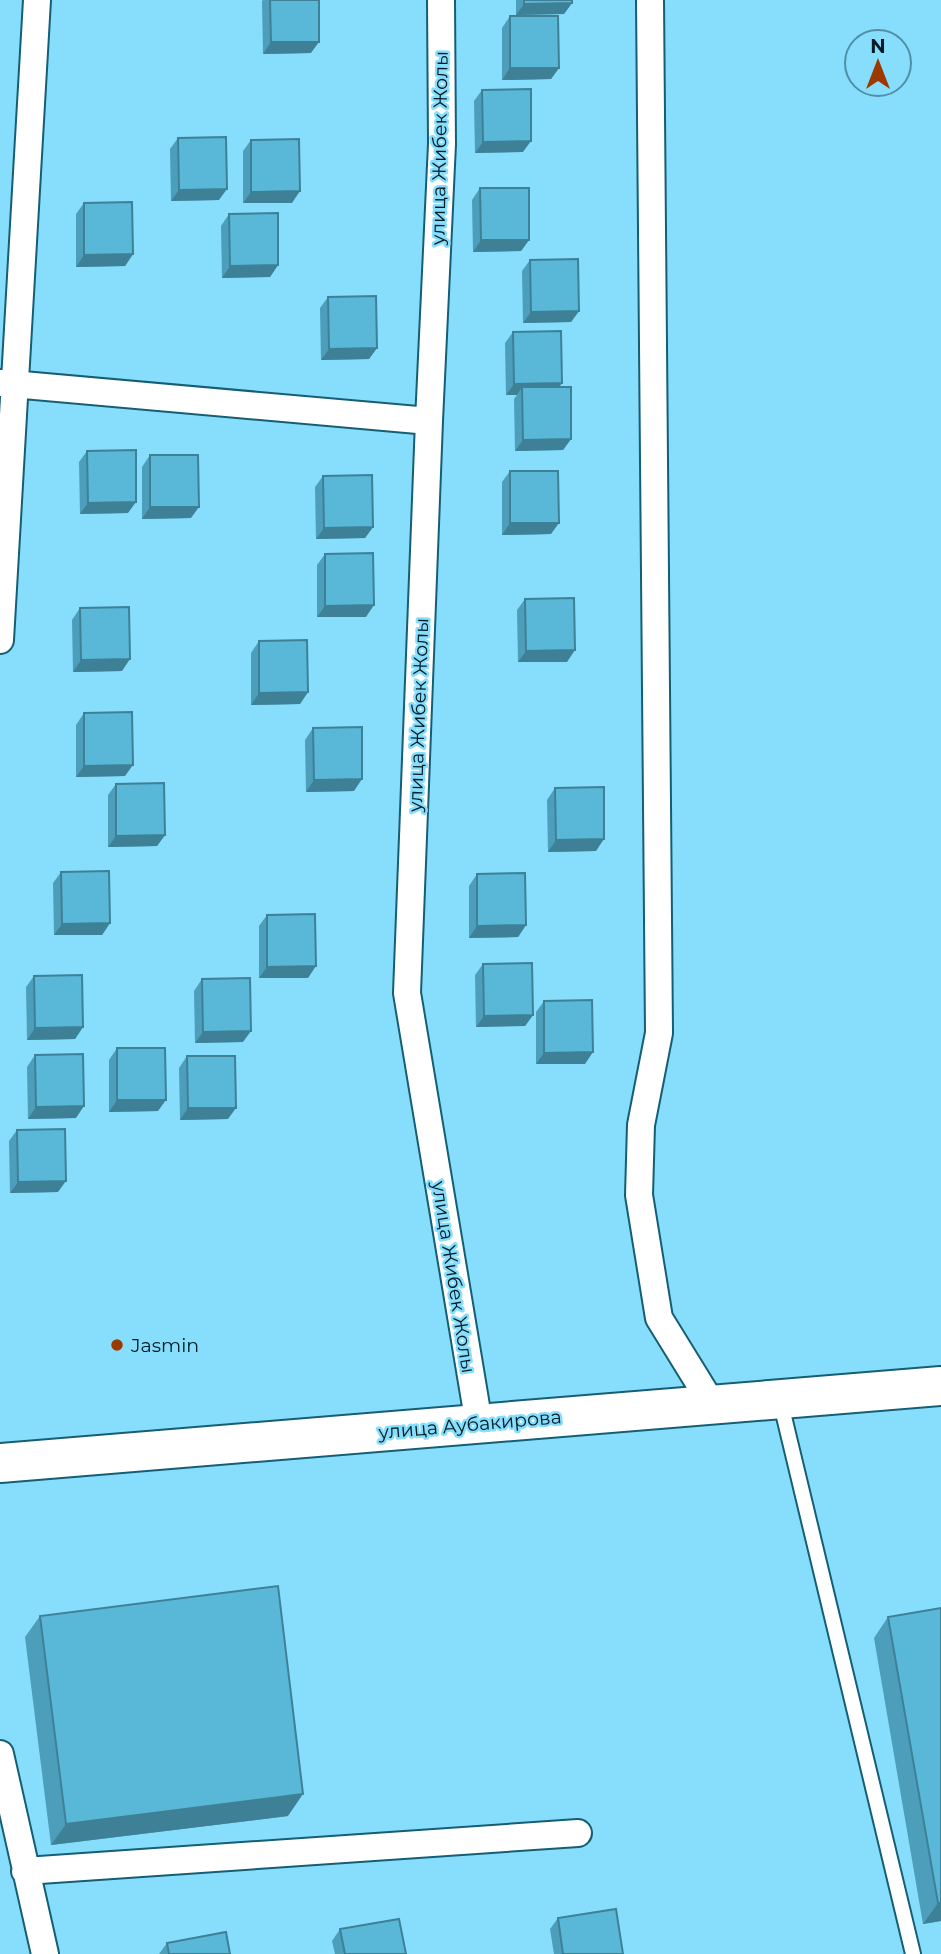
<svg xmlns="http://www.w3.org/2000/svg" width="941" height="1954" viewBox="0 0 941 1954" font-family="Montserrat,sans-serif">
	<rect width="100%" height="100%" fill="#86defc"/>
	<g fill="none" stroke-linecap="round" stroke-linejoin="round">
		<g stroke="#155e74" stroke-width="18">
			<path id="service" d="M780,1400l133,554"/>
		</g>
		<g stroke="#155e74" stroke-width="30">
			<path id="minor" d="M441,0l1,144 -13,277 -22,572 72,431
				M650,0l9,1033 -18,92 -2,70 20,123 53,86
				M0,383l429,38
				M0,640l37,-640
				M0,1754l45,200
				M25,1871l553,-38"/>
		</g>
		<g stroke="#155e74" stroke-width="42">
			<path id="secondary" d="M0,1463l941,-77"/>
		</g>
		<use href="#service" stroke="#fff" stroke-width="14"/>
		<use href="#minor" stroke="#fff" stroke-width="26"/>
		<use href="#secondary" stroke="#fff" stroke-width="38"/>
	</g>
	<path fill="#4d9eba" d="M263,0h7l41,53 -48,1 -1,-53z
		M516,0h56v3l-8,11 -48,1z
		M510,16l49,52 -8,11 -49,1v-52z
		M482,90l41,62 -48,1 -1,-52z
		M178,138l41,62 -48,1 -1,-52z
		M251,140l41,63h-49v-52z
		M480,188l49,52 -8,11 -48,1 -1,-52z
		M84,203l49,51 -8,12 -49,1v-53z
		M229,214l49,51 -8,12 -48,1 -1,-52z
		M530,260l49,51 -8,11 -48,1 -1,-52z
		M328,297l49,51 -8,11 -48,1 -1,-52z
		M513,332l47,55 11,52 -8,11 -48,1 -1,-52 3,-4h-11l-1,-52z
		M87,451l41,62 -48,1 -1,-52z
		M150,455l41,63 -49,1v-52z
		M510,471l41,63 -49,1v-53z
		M323,476l50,51 -8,11 -49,1 -1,-52z
		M325,554l41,63h-49v-52z
		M525,599l42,63h-49l-1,-52z
		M80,608l42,63 -49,1 -1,-52z
		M259,641l49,51 -8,12 -49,1v-52z
		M84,713l41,63 -49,1v-52z
		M313,728l41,63 -48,1 -1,-52z
		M116,784l49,51 -8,11 -49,1v-52z
		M555,788l41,63 -48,1 -1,-52z
		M61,872l49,51 -8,12h-48l-1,-52z
		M477,874l49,51 -8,12 -49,1v-52z
		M267,915l41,63h-49v-52z
		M483,964l50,51 -8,11 -49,1 -1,-52z
		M34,976l49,51 -8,12 -48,1 -1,-53z
		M202,979l41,63 -48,1 -1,-52z
		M544,1001l41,63h-49v-52z
		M117,1048l41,63 -49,1v-52z
		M35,1055l41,63 -48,1 -1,-52z
		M187,1056l41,63 -48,1 -1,-52z
		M17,1130l41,62 -48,1 -1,-52z
		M40,1616l248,200 -237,29 -26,-208z
		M888,1617l53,304 -18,3 -49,-286z
		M558,1918l65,36h-69l-4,-25z
		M340,1929l66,25h-71l-3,-13z
		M167,1943l63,11h-71z"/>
	<path fill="#3e8197" d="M572,3l-8,11 -48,1 8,-11z
		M271,42h48l-8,11 -48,1z
		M510,68h49l-8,11 -49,1z
		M531,141l-8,11 -48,1 8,-11z
		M227,189l-8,11 -48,1 8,-11z
		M300,191l-8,12h-49l8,-11z
		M481,240h48l-8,11 -48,1z
		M133,254l-8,12 -49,1 8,-12z
		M278,265l-8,12 -48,1 8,-12z
		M579,311l-8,11 -48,1 8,-11z
		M377,348l-8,11 -48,1 8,-11z
		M562,383l-8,12 -32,-8 -5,8h-11l8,-11z
		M571,439l-8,11 -48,1 8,-11z
		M136,502l-8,11 -48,1 8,-11z
		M150,507h49l-8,11 -49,1z
		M510,523h49l-8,11 -49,1z
		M373,527l-8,11 -49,1 8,-11z
		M374,605l-8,12h-49l8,-11z
		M575,650l-8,12h-49l8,-11z
		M130,659l-8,12 -49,1 8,-12z
		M308,692l-8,12 -49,1 8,-12z
		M133,765l-8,11 -49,1 8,-11z
		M362,779l-8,12 -48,1 8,-12z
		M165,835l-8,11 -49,1 8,-11z
		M604,839l-8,12 -48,1 8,-12z
		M110,923l-8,12h-48l8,-11z
		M526,925l-8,12 -49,1 8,-12z
		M316,966l-8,12h-49l8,-11z
		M533,1015l-8,11 -49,1 8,-11z
		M83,1027l-8,12 -48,1 8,-12z
		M251,1031l-8,11 -48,1 8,-11z
		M593,1052l-8,12h-49l8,-11z
		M117,1100h49l-8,11 -49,1z
		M84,1106l-8,12 -48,1 8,-12z
		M188,1108h48l-8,11 -48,1z
		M66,1181l-8,11 -48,1 8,-11z
		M303,1794l-15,22 -237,29 15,-21z
		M938,1903h3v18l-18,3z"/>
	<path fill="#59b8d8" stroke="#3e8197" stroke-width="2" d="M270,0h49v42h-48z
		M524,0h48v3l-48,1z
		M510,16h48l1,52h-49z
		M531,89v52l-48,1 -1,-52z
		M226,137l1,52 -48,1 -1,-52z
		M299,139l1,52 -49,1v-52z
		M480,188h49v52h-48z
		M132,202l1,52 -49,1v-52z
		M278,213v52l-48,1 -1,-52z
		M578,259l1,52 -48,1 -1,-52z
		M376,296l1,52 -48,1 -1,-52z
		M561,331l1,52 -48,1 -1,-52z
		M522,387h49v52l-48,1z
		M136,450v52l-48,1 -1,-52z
		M150,455h48l1,52h-49z
		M510,471h48l1,52h-49z
		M372,475l1,52 -49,1 -1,-52z
		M373,553l1,52 -49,1v-52z
		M574,598l1,52 -49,1 -1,-52z
		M129,607l1,52 -49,1 -1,-52z
		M307,640l1,52 -49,1v-52z
		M132,712l1,53 -49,1v-53z
		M362,727v52l-48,1 -1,-52z
		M164,783l1,52 -49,1v-52z
		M604,787v52l-48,1 -1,-52z
		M109,871l1,52 -48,1 -1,-52z
		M525,873l1,52 -49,1v-52z
		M315,914l1,52 -49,1v-52z
		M532,963l1,52 -49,1 -1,-52z
		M82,975l1,52 -48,1 -1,-52z
		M250,978l1,53 -48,1 -1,-53z
		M592,1000l1,52 -49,1v-52z
		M117,1048h48l1,52h-49z
		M83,1054l1,52 -48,1 -1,-52z
		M187,1056h48l1,52h-48z
		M65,1129l1,52 -48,1 -1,-52z
		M278,1586l25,208 -237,30 -26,-208z
		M941,1608v295h-3l-50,-286z
		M616,1909l7,45h-60l-5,-36z
		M399,1919l7,35h-61l-5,-25z
		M226,1932l4,22h-61l-2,-11z"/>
	<circle fill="#9c3900" stroke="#86defc" stroke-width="2.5" cx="117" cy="1345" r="7"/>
	<g text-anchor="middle" stroke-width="5" stroke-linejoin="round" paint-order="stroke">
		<g font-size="19" fill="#001922" stroke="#86defc">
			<text transform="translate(439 148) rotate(-89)" y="7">улица Жибек Жолы</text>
			<text transform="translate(418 715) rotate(-88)" y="7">улица Жибек Жолы</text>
			<text transform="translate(454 1277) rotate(81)" y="7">улица Жибек Жолы</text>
			<text transform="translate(470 1424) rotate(-5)" y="7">улица Аубакирова</text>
		</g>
		<g font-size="19" fill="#001922" stroke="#86defc" text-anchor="start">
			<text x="131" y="1352">Jasmin</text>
		</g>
	</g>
	<g transform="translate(878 63)"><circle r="33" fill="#86defc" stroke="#508fa5" stroke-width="2"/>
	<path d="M0-5L12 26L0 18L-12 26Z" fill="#9c3900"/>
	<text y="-10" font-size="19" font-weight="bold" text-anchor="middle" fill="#001922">N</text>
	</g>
</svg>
